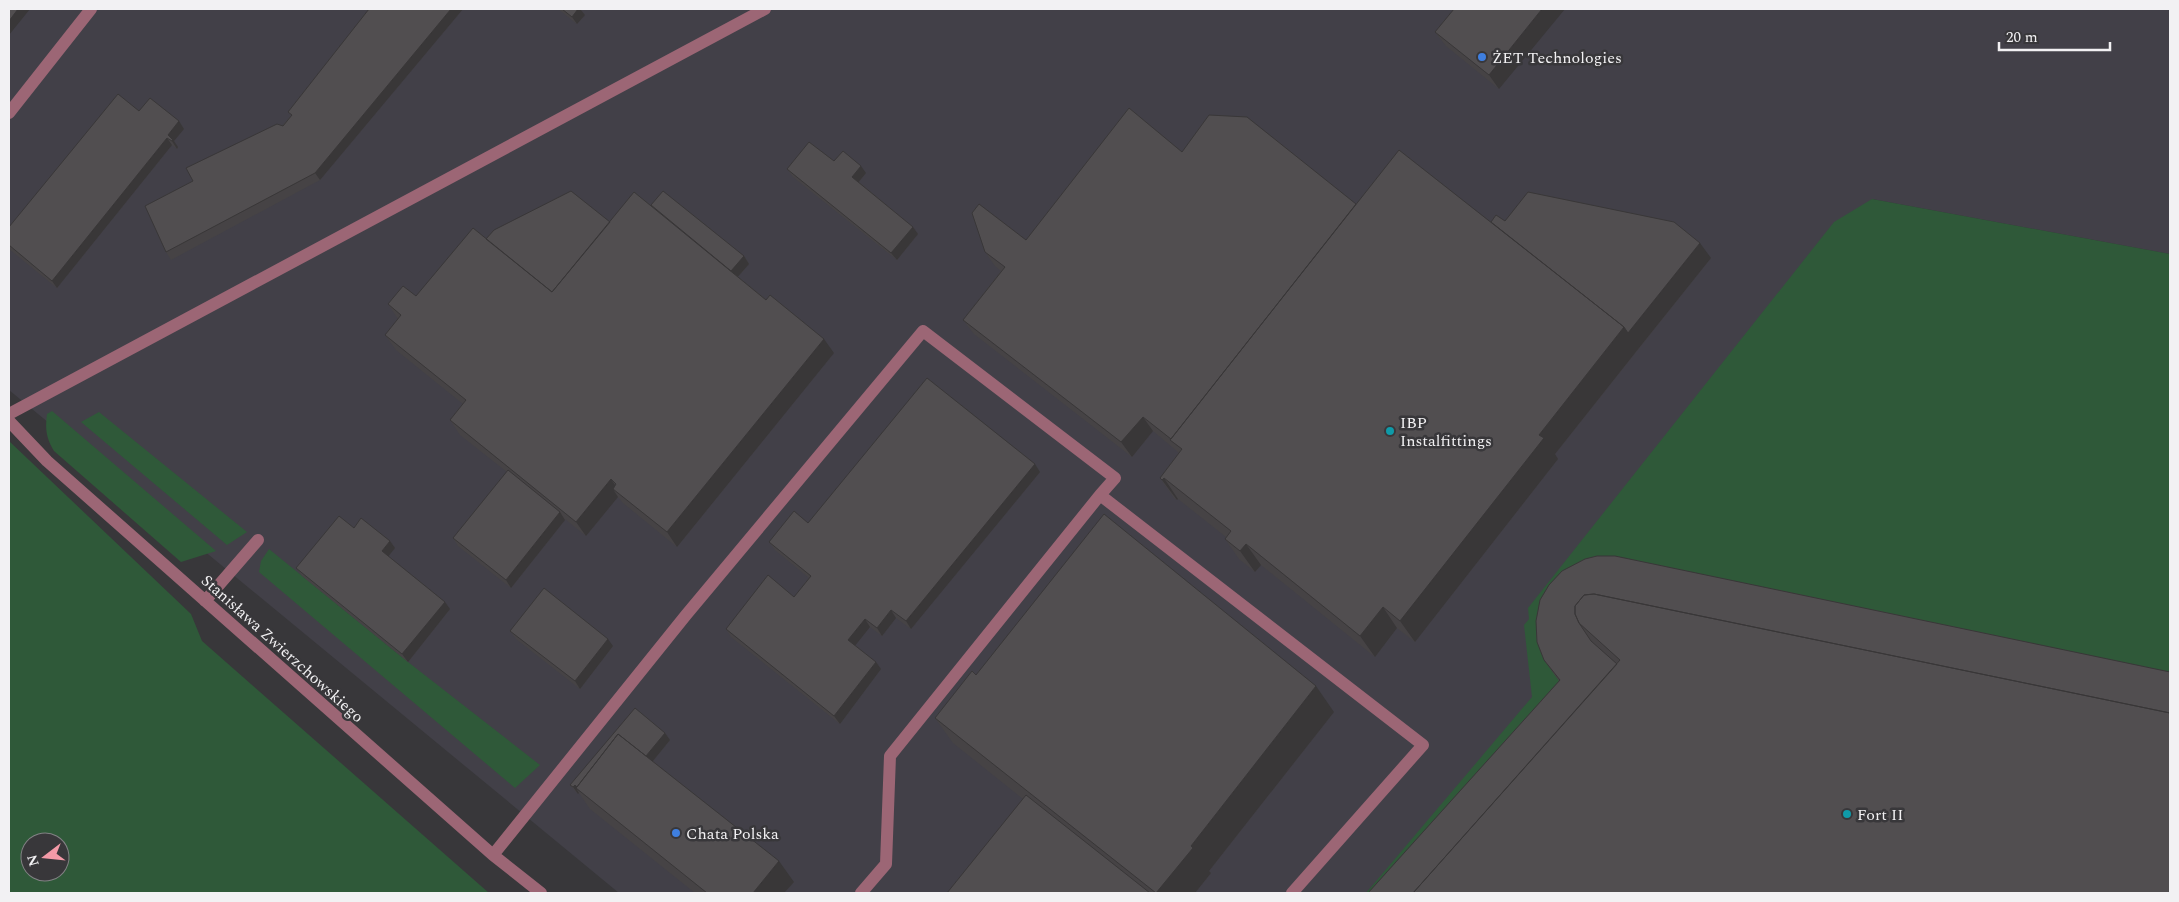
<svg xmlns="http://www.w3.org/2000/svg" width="2179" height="902" viewBox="0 0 2179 902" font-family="Spectral,serif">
	<rect width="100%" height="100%" fill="#38373a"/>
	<path fill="#424048" d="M9,9h2161v245l-298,-55 -331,498 -175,196h-747l-610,-503z"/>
	<path fill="#2f5939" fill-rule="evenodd" d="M1872,199l298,55v639h-804l166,-196 -8,-72 5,-6 -1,-11 306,-386z
		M52,411l164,140 -35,11 -127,-111c-8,-13 -9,-23 -7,-37z
		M99,412l148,120 -20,13 -146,-123z
		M9,441l182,173 11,27 287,252h-480zM30,842h30v30h-30z
		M269,549l139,113 132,103 -25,23 -256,-216 2,-11z"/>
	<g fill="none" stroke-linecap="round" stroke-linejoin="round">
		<path stroke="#9c6675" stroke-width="12" d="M9,113l82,-104
			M9,414l756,-405
			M9,421l38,40 446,394 48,38
			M205,601l53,-61
			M493,855l193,-240 237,-284 192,147 -15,17 323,250 -131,148
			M861,893l25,-29 4,-108 210,-261"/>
	</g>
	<path fill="#464345" d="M369,9h94l-143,171 -149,80 -5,-8 125,-136 -3,-4z
		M558,9h22l5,6 -8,9z
		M1454,9l45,80 -53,-43 -11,-14z
		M139,111l45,18 -10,12 4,6 -1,2 -5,-4 -115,143 -48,-39v-22z
		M1182,152l174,52 135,18 14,-1 206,37 -156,196 3,5 -143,183 -18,-14 -22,29 -114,-92 -6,7 -16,-13 -14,-20 1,-2 -48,-38 -1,1 -3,-2 -14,-20 19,-25 -1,-1 -25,-21 -21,26 -158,-123 -11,-14 38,-49 -6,-5 -10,-14 41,-12z
		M834,161l32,12 -7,9 54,45 5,7 -21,26 -104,-83 -6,-8z
		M651,205l93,51 5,8 -11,13 96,76 -157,194 -54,-44 -5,-6 -32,39 -21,-17v1l-54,68 -53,-42 -5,-8 54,-66 -47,-37 -10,-15 13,-16 -67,-54 -11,-15 13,-16 -10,-15 28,-8 70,-57 124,-17z
		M1040,472l-129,157 -15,-11 -14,18 -12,-9 -15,18 21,17 5,7 -41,55 -109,-87 -5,-8 68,-32 15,-19 -34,-28 -6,-8 39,-19z
		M354,528l36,13 5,7 -7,8 57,46 5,7 -42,53 -106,-86 -6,-8z
		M1536,621l634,51 -611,9 -15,-21z
		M510,631l103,15 -33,43 -64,-50z
		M1334,712l-125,159 2,2 -16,20h-248l76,-94 -70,-56 -18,-25z
		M665,733l5,7 -17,21 141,121 -10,11h-89l-105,-84 -11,-16 -1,1 -2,-2 -6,-7z"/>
	<path fill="#393738" d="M18,9h12l-21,26v-14z
		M451,9h12l-143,171 -5,-7z
		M578,9h2l5,6 -8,9 -5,-7z
		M1542,9h23l-66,80 -10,-14z
		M179,121l5,8 -10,12 4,6 -1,2 -9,-14z
		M167,138l5,7 -115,143 -5,-7z
		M861,166l5,7 -9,11 -5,-7z
		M913,227l5,7 -21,26 -6,-7z
		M1700,243l11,15 -72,90 -11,-15z
		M744,256l5,8 -14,16 -5,-8z
		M1624,327l15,21 -84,106 3,5 -143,183 -15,-21 139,-186z
		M824,339l10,14 -157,194 -10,-15z
		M1143,417l10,14 -21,26 -11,-15z
		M1035,464l5,8 -129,157 -5,-8z
		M1164,478l14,21 -1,1 -15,-20z
		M611,479l10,15 -8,-5 5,8 -32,39 -10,-14z
		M560,512l5,8 -54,68 -5,-8z
		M390,541l5,7 -8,10 -5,-7z
		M1246,544l15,21 -6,7 -15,-21z
		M445,602l5,7 -42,53 -6,-8z
		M1383,607l14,21 -22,29 -15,-21z
		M891,610l5,8 -14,18 -5,-8z
		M865,619l5,8 -16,20 -6,-7z
		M608,639l5,7 -33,43 -5,-8z
		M876,662l5,7 -41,55 -6,-8z
		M1316,686l18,26 -125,159 2,2 -16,20h-39l35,-47z
		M665,733l5,7 -22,27 -5,-7z
		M575,785l5,7 -4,-4 3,5 -1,1 -5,-7z
		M779,861l15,21 -10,11h-31z"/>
	<path fill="#514e50" stroke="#393738" d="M9,9h9l-9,12z
		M369,9h82l-136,164 -149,79 -21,-46 48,-25 -7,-13 91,-44 6,2 9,-11 -4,-3z
		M562,9h16l-6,8z
		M1454,9h88l-53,66 -54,-43z
		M118,94l21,17 11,-13 29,23 -11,14 5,5 -1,1 -5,-3 -115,143 -43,-36v-18z
		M1129,108l53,44 27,-37 38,2 109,87 -185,235 -28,-22 -22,25 -158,-122 42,-53 -20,-15 -13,-39 7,-9 47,36z
		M809,142l25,19 9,-10 18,15 -9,11 61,50 -22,26 -104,-84z
		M1399,150l225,177 -85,108 5,3 -144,183 -17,-14 -23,29 -114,-92 -6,7 -15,-12 6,-8 -67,-53 -2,2 -2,-2 22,-29 -12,-9z
		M571,191l39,31 -58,70 -66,-53 8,-9z
		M663,191l81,65 -13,15 -80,-66z
		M634,192l132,108 4,-5 54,44 -157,193 -54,-43 3,-5 -5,-5 -35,43 -126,-102 16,-20 -81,-65 16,-20 -13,-11 15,-18 13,10 57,-68 79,64z
		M1528,192l146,30 26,21 -72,90 -4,-6 -133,-105 5,-7 9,6z
		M927,378l108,86 -129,157 -15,-11 -14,18 -12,-9 -17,21 28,22 -42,54 -108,-87 42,-54 26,22 17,-21 -42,-34 25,-31 14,12z
		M508,470l52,42 -54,68 -53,-42z
		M1104,514l212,172 -125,160 2,2 -37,45 -221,-175 37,-47 4,4z
		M339,516l15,12 7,-10 29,23 -8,10 63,51 -43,52 -106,-86z
		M1597,556h18l555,116v41l-576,-119 -10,1 -9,11v8l4,9 12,18 26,23 -204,229h-45l192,-213 -16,-20 -7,-18 -1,-21 4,-21 9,-15 13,-14 23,-12z
		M544,588l64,51 -33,42 -65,-50z
		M1594,594l576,119v180h-757l207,-233 -41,-37 -4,-9v-8l9,-11z
		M635,708l30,25 -19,23 -28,-22 -41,53 -2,-2 -2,2 -3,-2z
		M618,734l161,127 -26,32h-46l-131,-105z
		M1026,795l124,98h-203z"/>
	<g fill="#3f7fe0" stroke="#38373a" stroke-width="2">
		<circle cx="1482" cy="57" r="5"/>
		<circle cx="676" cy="833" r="5"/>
	</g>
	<g fill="#0f9aa8" stroke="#38373a" stroke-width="2">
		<circle cx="1390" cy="431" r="5"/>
		<circle cx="1847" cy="814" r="5"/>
	</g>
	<g text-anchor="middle" stroke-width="5" stroke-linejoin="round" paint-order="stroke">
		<g font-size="16" fill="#f2f1f3" stroke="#38373a" text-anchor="start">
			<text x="1492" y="63">ŻET Technologies</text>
			<text x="1400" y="428">IBP<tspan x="1400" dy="18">Instalfittings</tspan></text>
			<text x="1857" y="820">Fort II</text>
			<text x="686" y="839">Chata Polska</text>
		</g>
		<g font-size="16" fill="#f2f1f3" stroke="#38373a">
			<text transform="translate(283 648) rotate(42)" y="6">Stanisława Zwierzchowskiego</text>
		</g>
	</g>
	<rect width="2179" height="902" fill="none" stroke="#f2f1f3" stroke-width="20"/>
	<g transform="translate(45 857) rotate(254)"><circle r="24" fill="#38373a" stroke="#828184"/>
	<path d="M0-4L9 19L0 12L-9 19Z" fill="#f39aa7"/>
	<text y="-8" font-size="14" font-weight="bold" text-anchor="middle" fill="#f2f1f3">N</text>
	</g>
	<path d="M1999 42v8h111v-8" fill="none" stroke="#f2f1f3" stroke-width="2.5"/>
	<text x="2006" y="42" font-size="15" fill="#f2f1f3" stroke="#38373a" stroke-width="4" paint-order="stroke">20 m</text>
</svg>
